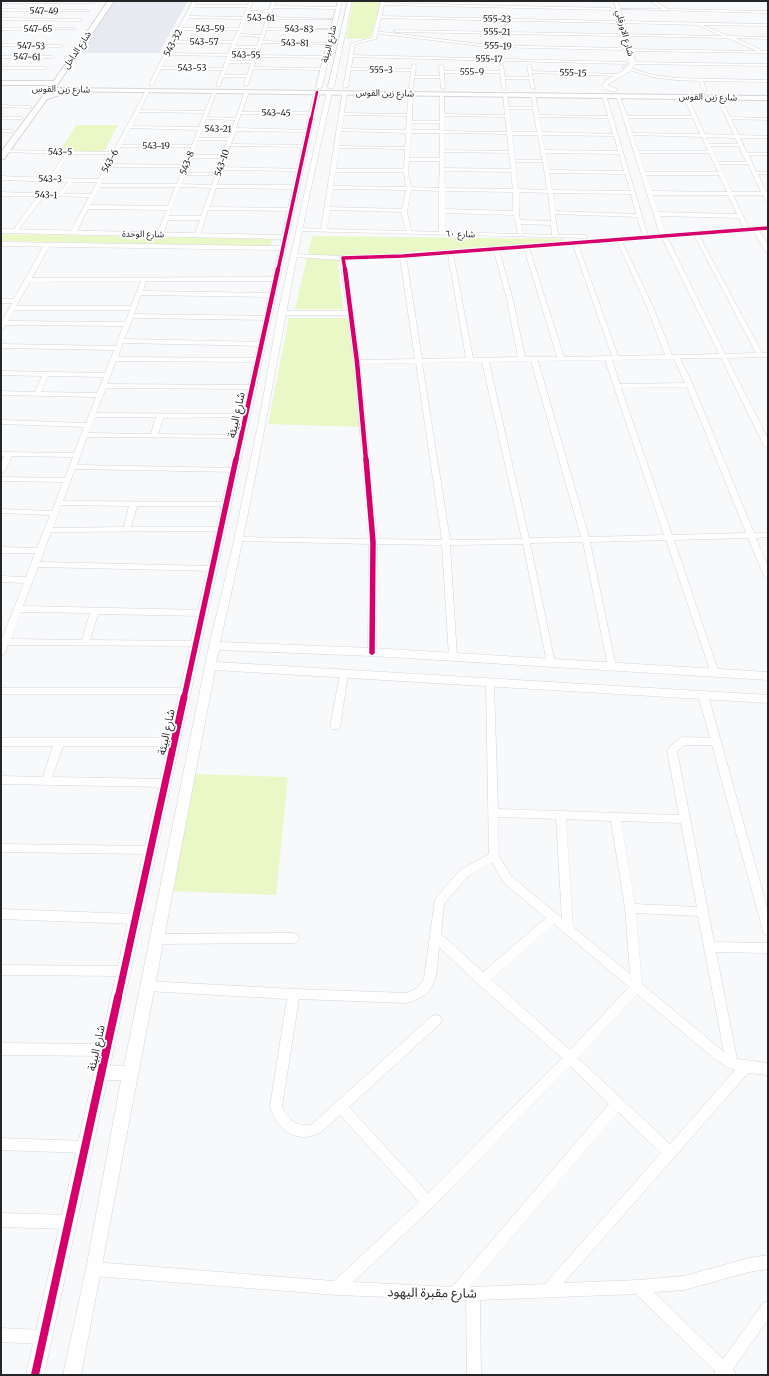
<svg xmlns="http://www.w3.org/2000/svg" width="769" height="1376" viewBox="0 0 769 1376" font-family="Merriweather,'Noto Sans Arabic',serif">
	<rect width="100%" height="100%" fill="#f8f9fb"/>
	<path fill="#e7ebf1" d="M112,1h76l-29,52h-81z"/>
	<path fill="#eaf7c6" d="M353,1h27l-9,37 -25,1z
		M76,125h42l-14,26h-44z
		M1,234l271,5 -1,7 -270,-5z
		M312,236l250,3 4,2 -219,16 -9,6 5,46h-48z
		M289,318h63l11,109 -95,-3z
		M190,774l98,3 -12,118 -110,-4z"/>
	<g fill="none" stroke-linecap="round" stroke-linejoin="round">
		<g stroke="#d6d6d8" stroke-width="1">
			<path id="minor" d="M1,1l92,1 2,1h-94z
				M193,1h4l-2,4h53l1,-4h4l-4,10 20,-1 3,-9h4l-2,5 65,1 -1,2 -65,-1 -2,9 66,2h-67l-3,9 68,1 -69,1 -3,11 68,2 -2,1 -67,-1 -4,12 68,1 2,1 -2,1 -69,-1 -3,10 69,1 2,1 -2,1 -70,-1 -5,16 -2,1 -2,-1 2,-8h-23l-3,9h-4l6,-16 -61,-1 -8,16h-4l8,-17zM194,7h53l-4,10 -54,-1zM268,12l-1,5h-20l1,-4zM188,18l54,1 -3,9h-56zM246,19h20l-5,16 -21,-1zM181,30h57l-5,11h-57zM239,36l21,1 -3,9h-22zM175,43h57l-4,11 -58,-1zM234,48h22l-2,6h-22zM168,55l59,1 -4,12 -61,-1zM231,56l22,1 -1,4h-22zM229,63h22l-4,12h-23z
				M650,1h5l13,8 100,2v2l-151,-4h45z
				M383,3l228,5 2,1 -2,1 -229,-5z
				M1,9l86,1 2,1h-88z
				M379,16l236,5 2,1 -2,1 -237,-5z
				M1,18l79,1 2,1 -2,1 -79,-1z
				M621,21l147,3v2l-66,-1 27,11 39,1v2l-33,-1 25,11 1,2h7v2l-139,-2 -1,-2 129,2 -29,-13 -103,-2 -1,-2 98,2 -25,-11 -75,-2z
				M1,28h73l2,1 -75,1z
				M395,30l223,4 2,1 -2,1 -224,-4z
				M375,31l113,14 134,3 2,1 -2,1 -134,-3 -114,-14z
				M1,44l60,1 2,1 -2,1 -60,-1z
				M351,55l275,7 2,1 -2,1 -276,-7z
				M1,56h52l2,1 -2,1h-52z
				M632,62l136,2v2l-135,-2z
				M414,64l2,1 -1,11h25l-1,-10 2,-1 2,1 1,5h56l-1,-5 2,-1 2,1 2,11h24l-2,-11 2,-1 2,1 1,5 84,3 2,1 -2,1 -84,-3 3,16 -4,-1 -2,-9h-24l1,10 -2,1 -2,-1 -2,-16h-56l1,16 -4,-1 -1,-10h-26l-1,10 -2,1 -2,-1 2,-17 -62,-1 -2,-1 2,-1 62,1 1,-4z
				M623,66l30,9 23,3 92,2v2l-65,-1 4,10 -2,1 -2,-1 -4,-10 -23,-1 -24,-3 -29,-9z
				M1,67h44l2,1 -2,1h-44z
				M148,89l2,1 -10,20 65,1 8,-20 2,-1 2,1 -10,26 29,1 9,-27 2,-1 2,1 -7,21h72l-2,2h-71l-5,14 73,2 2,1 -2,1 -73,-1 -5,13 74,1 2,1 -2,1 -75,-1 -7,21 77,2 2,1 -2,1 -78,-1 -5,15h79l3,2 -3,2 -80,-1 -6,19 81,1 3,2 -1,1 -85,-1 -8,25 -3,2 -3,-2 6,-15h-32l-5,14 -5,1 -1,-1 10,-24 -79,-1 -12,24 -3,2 -3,-2 19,-36 -45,-1 -27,36h-4v-2l25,-34h-37v-4l57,2 10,-12 -67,-2v-4l48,2 16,-24 -60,-2h-2v-2l110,2 33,-62zM139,112l65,1 -5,14 -67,-1zM206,119l29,1 -3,8 -29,-1zM130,128l68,2 -6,15h-70zM202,130l29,1 -3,7h-29zM198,140h29l-5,15h-29zM120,147h71l-7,18 -72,-1zM69,154h43l-13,25 -45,-1zM192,158h29l-5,15h-30zM110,167h73l-6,17h-76zM185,175h30l-3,10 -30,-1zM73,182h24l-6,12h-28zM100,187h75l-7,19 -78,-1zM180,187l31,1 -10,28h-32z
				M343,92l4,1 -3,20 63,1 2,-21 4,-1 -1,29h28v-27l2,-1 2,1v20l61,1 -2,-21 4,1 2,12h24l-2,-12 2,-1 2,1 4,20 69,1 -6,-20 4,-1 42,141 12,-1 -44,-140 4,1 7,20h65l-9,-20 4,-1 18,39 29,1 -18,-39 4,1 10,20 38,1v2l-37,-1 8,16 29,1v2h-28l7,15h21v2h-19l7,17h12v2h-10l8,18h2v11l-2,-1 -3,-7h-30l16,33 19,-2v4h-9l9,16v7l-3,-2 -12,-20 -54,4 63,118h6v4l-41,1 41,81v9l-4,-2 -43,-88h-41l13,27 61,148h14v4l-12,1 12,29v12l-4,-3 -16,-38 -74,2 45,133 -1,2h-6l-1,-2 -45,-133 -76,2 26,125 -4,3 -4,-3 -25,-125 -53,1 25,120 -4,3 -4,-3 -24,-119 -73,1 7,112 -4,3 -4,-3 -7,-112 -65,-1 -1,108 -4,3 -4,-3 1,-108 -130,-3 -4,-2 4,-2 130,2 -15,-177 -6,-47h-66l-3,-2 3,-2h65l-7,-51 -45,-3 -3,-2 1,-1 50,2 60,-2 240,-18 -6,-19 -82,-3 3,21h27l3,2 -1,1 -288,-7v-2l2,-1 20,1 18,-115zM509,109h24l4,23h-25zM344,115l63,1 -1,14 -64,-1zM444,116l61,1 2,15 -63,-1zM539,117l69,1 5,16 -71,-2zM628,118h65l7,16 -68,-1zM411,123h29v7h-29zM341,131l65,2 -1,14 -66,-1zM411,133h29v25h-31zM444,133l63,1 2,17 -65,-1zM512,135h26l4,25h-27zM542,135l72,1 4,15 -73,-1zM633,135l69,2 6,14h-70zM706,137l29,1 3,6h-29zM711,146h28l3,7v1l5,8h-29zM339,148l66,1 -1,20h-68zM444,152l65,1 2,16 -67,-1zM546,153l73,1 5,17 -75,-1zM639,153h70l9,19h-73zM409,161h31l-1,27 -28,-1 -3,-16zM515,162h28l4,28 -29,-1zM719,164h29l13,28h-29zM444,171l67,1 2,17 -68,-1zM335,172h69l2,15 -73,-1zM549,173l76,1 5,17 -78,-1zM646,175h73l8,17 -75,-1zM333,189l73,1 -4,19 -72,-2zM411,190l28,1v41l-28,-1 -4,-20zM445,191l68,1v19l-68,-2zM519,192l29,1 3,28 -31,-1 -1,-7zM553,193l78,1 5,20 -81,-3zM653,195h75l9,19 -78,-2zM330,210l71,2 5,19 -79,-2zM445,213l69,2 4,19 -73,-2zM660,216l79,2 4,10 -77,6zM521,224l30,1 1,10 -29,-1zM694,235l62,118 -31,1 -58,-117zM662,238l57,116 -47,1 -19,-48 -31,-66zM617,241l30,66 18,48 -47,1 -40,-112zM573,245l39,111 -48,1 -35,-109zM524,248l33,109h-32l-12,-57 -14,-50zM494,251l13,49 11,57 -45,1 -20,-104zM448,254l18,104 -44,1 -16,-102zM400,258l15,101 -55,1 -14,-100zM674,359l11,24 -65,1 -8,-24zM605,360l59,175 -75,2 -51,-176zM531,361l50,176 -52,1 -40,-176zM482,362l40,177 -72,1 -28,-177zM416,363l26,177 -65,-1 -17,-175zM687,387l59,146 -74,2 -51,-147z
				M1,105l29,1 2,1 -2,1 -29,-1z
				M1,117h21l2,1 -2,1h-21z
				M1,130h11l2,1 -2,1h-11z
				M47,243l3,2 -18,33 244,-1 3,2 -3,2h-130l-3,10 129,2 3,2 -3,2 -131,-2 -7,19 133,2 3,2 -3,2 -134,-2 -9,21 138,3 3,2 -3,2 -139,-3 -5,14 140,1 3,2 -3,2 -142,-1 -9,23 145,1 3,2 -3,2 -146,-1 -10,25 150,1 2,1v2l-85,1 -5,16 83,1 4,2 -2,1 -156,-1 -10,28 157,3h3v4l-162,-3 -12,32 163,1 4,2 -1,2h-92l-6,21h90l4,2 -1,2 -173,1 -11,30 172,4 4,3 -1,2 -177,-4 -15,39 180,4 4,3 -4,3 -105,-2 -8,26 106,1 4,3 -1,2 -191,-1 -4,10 -3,1v-15l23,-58 -23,-1v-6l25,1 9,-24h-34v-6l36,1 13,-33 -49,-2v-4l51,2 11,-29 -62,-1v-4l64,1 8,-21 -61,-1 -7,15 -4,2v-10l3,-7h-3v-4l73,1 10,-26 -83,-3v-4l85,3 10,-26 -95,-2v-4l34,1 7,-16 -41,-1v-4l104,2 9,-23 -113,-2v-4l115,2 7,-20 -117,-1 -2,3 -3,1v-6l11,-20h-11v-4h13l30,-54zM141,281l-10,25h-115l14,-24zM14,310h116l-5,12 -117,-1zM48,376l56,1 -7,16 -56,-1zM95,417h61l-5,17 -62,-1zM61,505l68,1 -5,21 -71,1zM21,612l69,1 -8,27 -71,-1z
				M344,671l4,3 -8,53 -2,2h-6l-2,-2 10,-53z
				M490,680l4,3 4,126 181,6 -12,-65 13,-12 3,-1 27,1 -12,-43 5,-3 5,3 60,216v25l-4,-2 -1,-3 -51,-186h-27l-8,6 37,191 54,1v10l-52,-1 21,107 31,4v12l-20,-2 -184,210 75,-3 45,-4 65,-18 19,-3v14l-19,3 -65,18 -30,2 69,67 40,-56 5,-2v19l-35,49 3,6h-22l1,-4 -79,-77 -156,6 1,75h-14l-1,-75 -129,-5 -243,-19 -5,-2 -2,-5 2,-5 5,-2 240,19 85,-79 -79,-87c-7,6 -14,14 -21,18 -24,12 -43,-5 -49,-27l17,-107 -140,-8 -4,-1 -2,-4 2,-4 4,-1 147,8 113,4 10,-5 7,-9 11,-80 25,-29 29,-16 -3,-171zM498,817l58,2 6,99 -51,-42 -12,-20zM566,819l45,2 14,87 5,66 -57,-47zM621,821l60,2 16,84 -62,-3zM492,862l11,20 43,36 -63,54 -42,-38 3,-30 24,-28zM636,913l62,3 26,136 -82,-68zM554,924l75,63 -59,63 -79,-71zM439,947l39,37 84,74 -134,135 -79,-86 91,-83 2,-4 -2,-4 -4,-1 -4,1 -120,108c-14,5 -25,-5 -30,-18l17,-107 108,4c32,-9 29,-28 32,-56zM637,994l79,66 12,8 7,2 -65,74 -92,-86zM570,1066l39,38 -157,183 -99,-5 80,-75zM618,1112l43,41 -116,131 -75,3z
				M1,688h185l5,3 -5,3h-185z
				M1,738h173l3,1 2,3 -2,3 -3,1h-111l-11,31 113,2 3,1 2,3 -2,3 -3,1 -164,-3v-8l42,1 10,-31h-52z
				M1,844l149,2 4,1 1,3 -1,3 -4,1 -149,-2z
				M1,909l134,5 4,2 1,3 -1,3 -4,2 -134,-5z
				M294,933l4,2 1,3 -1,3 -4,2 -137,1 -4,-2 -1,-3 1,-3 4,-2z
				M1,965l122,1 4,1 2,4 -2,4 -4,1 -122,-1z
				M1,1043l105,1 4,2 2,4 -2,4 -4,2 -105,-1z
				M1,1138l84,3 4,2 2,4 -2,4 -4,2 -84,-3z
				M1,1213l67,2 5,2 2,5 -2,5 -5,2 -67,-2z
				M1,1328l42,2 5,2 2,5 -2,5 -5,2 -42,-2z"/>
		</g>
		<g stroke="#d6d6d8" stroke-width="1">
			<path id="tertiary" d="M338,1h4l-20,86 -3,2 -3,-2z
				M348,1h4l-18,86 -3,2 -3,-2z
				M381,1h4l-9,38 -21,5 -7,43 -5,1 8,-45 21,-5z
				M614,1h4l18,62 -6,8 -23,14 10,4 -2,3 -10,-3 -4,-4c8,-10 23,-11 29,-22z
				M317,90l3,2 -210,974h14l85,-420 23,-96 29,-140 17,-97 49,-222 5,1c-16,74 -33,148 -46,222 -21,110 -40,219 -66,328l152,6 396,24v8l-396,-24 -153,-6 -3,12 552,33v8l-553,-33 -134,705h-18l23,-106 35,-189h-14l-63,295h-18l253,-1125 -278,-4v-4l279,4 1,-7 -280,-6v-4l281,6 32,-143z"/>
		</g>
		<g stroke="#d6d6d8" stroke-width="2">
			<path id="secondary" d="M50,88l718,8v4l-716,-9z"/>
		</g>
		<g stroke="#d6d6d8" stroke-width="2">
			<path id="primary" d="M108,1h6l-63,93 24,-7 3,2 -31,10 -43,60h-3v-7l50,-67h-50v-4h53z"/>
		</g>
		<use href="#minor" fill="#fefefe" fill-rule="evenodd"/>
		<use href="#tertiary" fill="#fefefe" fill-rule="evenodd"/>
		<use href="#secondary" fill="#fefefe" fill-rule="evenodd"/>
		<use href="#primary" fill="#fefefe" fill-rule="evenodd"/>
		<g stroke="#fff" stroke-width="3.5">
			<path id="cycleway-far5" d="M311,120l6,-28"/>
		</g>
		<g stroke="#fff" stroke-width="5">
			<path id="cycleway-far4" d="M278,270l33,-151
				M345,270l-2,-12 60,-2 365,-28"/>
		</g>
		<g stroke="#fff" stroke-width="6">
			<path id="cycleway-far3" d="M345,269l12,93 9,98
				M236,460l42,-191"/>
		</g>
		<g stroke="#fff" stroke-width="8">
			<path id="cycleway-far2" d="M366,459l7,83 -1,110
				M184,698l52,-239"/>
		</g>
		<g stroke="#fff" stroke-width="10">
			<path id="cycleway-far1" d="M118,998l66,-301"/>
		</g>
		<g stroke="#fff" stroke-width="11">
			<path id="cycleway" d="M35,1375l83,-378"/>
		</g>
		<use href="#cycleway-far5" stroke="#d6006c" stroke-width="2.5"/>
		<use href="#cycleway-far4" stroke="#d6006c" stroke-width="3.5"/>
		<use href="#cycleway-far3" stroke="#d6006c" stroke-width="4.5"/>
		<use href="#cycleway-far2" stroke="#d6006c" stroke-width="5.5"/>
		<use href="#cycleway-far1" stroke="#d6006c" stroke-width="7"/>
		<use href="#cycleway" stroke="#d6006c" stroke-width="8"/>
	</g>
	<g text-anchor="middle" stroke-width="3.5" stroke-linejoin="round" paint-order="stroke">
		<g font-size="9" fill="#242526" stroke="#fff">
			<text transform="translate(44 11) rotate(1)" y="3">547-49</text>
			<text x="261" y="21">543-61</text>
			<text transform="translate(497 19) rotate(1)" y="3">555-23</text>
			<text x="38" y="32">547-65</text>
			<text x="210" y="32">543-59</text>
			<text transform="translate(299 29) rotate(1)" y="3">543-83</text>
			<text transform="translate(497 32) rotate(1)" y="3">555-21</text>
			<text transform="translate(625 33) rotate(75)" y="3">شارع الاورفلي</text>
			<text x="204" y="45">543-57</text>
			<text transform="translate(173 43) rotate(-62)" y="3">543-32</text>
			<text transform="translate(295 43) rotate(1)" y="3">543-81</text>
			<text transform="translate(329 44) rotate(-76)" y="3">شارع البيئة</text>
			<text transform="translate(31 46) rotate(1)" y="3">547-53</text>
			<text transform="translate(498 46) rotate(2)" y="3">555-19</text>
			<text transform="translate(77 50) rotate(-56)" y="3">شارع الداخل</text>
			<text transform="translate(246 55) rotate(1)" y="3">543-55</text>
			<text transform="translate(27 57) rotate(1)" y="3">547-61</text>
			<text transform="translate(489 59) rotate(1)" y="3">555-17</text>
			<text x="192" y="71">543-53</text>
			<text transform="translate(381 70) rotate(1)" y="3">555-3</text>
			<text x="472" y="75">555-9</text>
			<text transform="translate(573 73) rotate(2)" y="3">555-15</text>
			<text transform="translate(61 89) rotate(1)" y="3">شارع زين القوس</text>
			<text transform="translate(385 93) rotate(1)" y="3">شارع زين القوس</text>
			<text transform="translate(708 97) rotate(1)" y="3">شارع زين القوس</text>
			<text transform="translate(276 113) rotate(1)" y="3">543-45</text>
			<text transform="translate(218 129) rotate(1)" y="3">543-21</text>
			<text x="156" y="149">543-19</text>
			<text transform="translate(60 152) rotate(1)" y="3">543-5</text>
			<text transform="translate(110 161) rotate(-62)" y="3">543-6</text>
			<text transform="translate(187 163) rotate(-69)" y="3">543-8</text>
			<text transform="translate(222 163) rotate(-71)" y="3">543-10</text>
			<text transform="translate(50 179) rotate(1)" y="3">543-3</text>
			<text transform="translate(46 195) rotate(2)" y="3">543-1</text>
			<text transform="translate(143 234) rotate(1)" y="3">شارع الوحدة</text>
			<text transform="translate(460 234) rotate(1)" y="3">شارع ٦٠</text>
		</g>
		<g font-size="11" fill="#242526" stroke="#fff">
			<text transform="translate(236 415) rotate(-78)" y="4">شارع البيئة</text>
			<text transform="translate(166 732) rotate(-78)" y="4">شارع البيئة</text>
			<text transform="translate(96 1048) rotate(-78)" y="4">شارع البيئة</text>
		</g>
		<g font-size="13" fill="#242526" stroke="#fff">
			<text transform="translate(432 1292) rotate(1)" y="5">شارع مقبرة اليهود</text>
		</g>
	</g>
	<rect width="769" height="1376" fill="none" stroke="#242526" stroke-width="4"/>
</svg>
